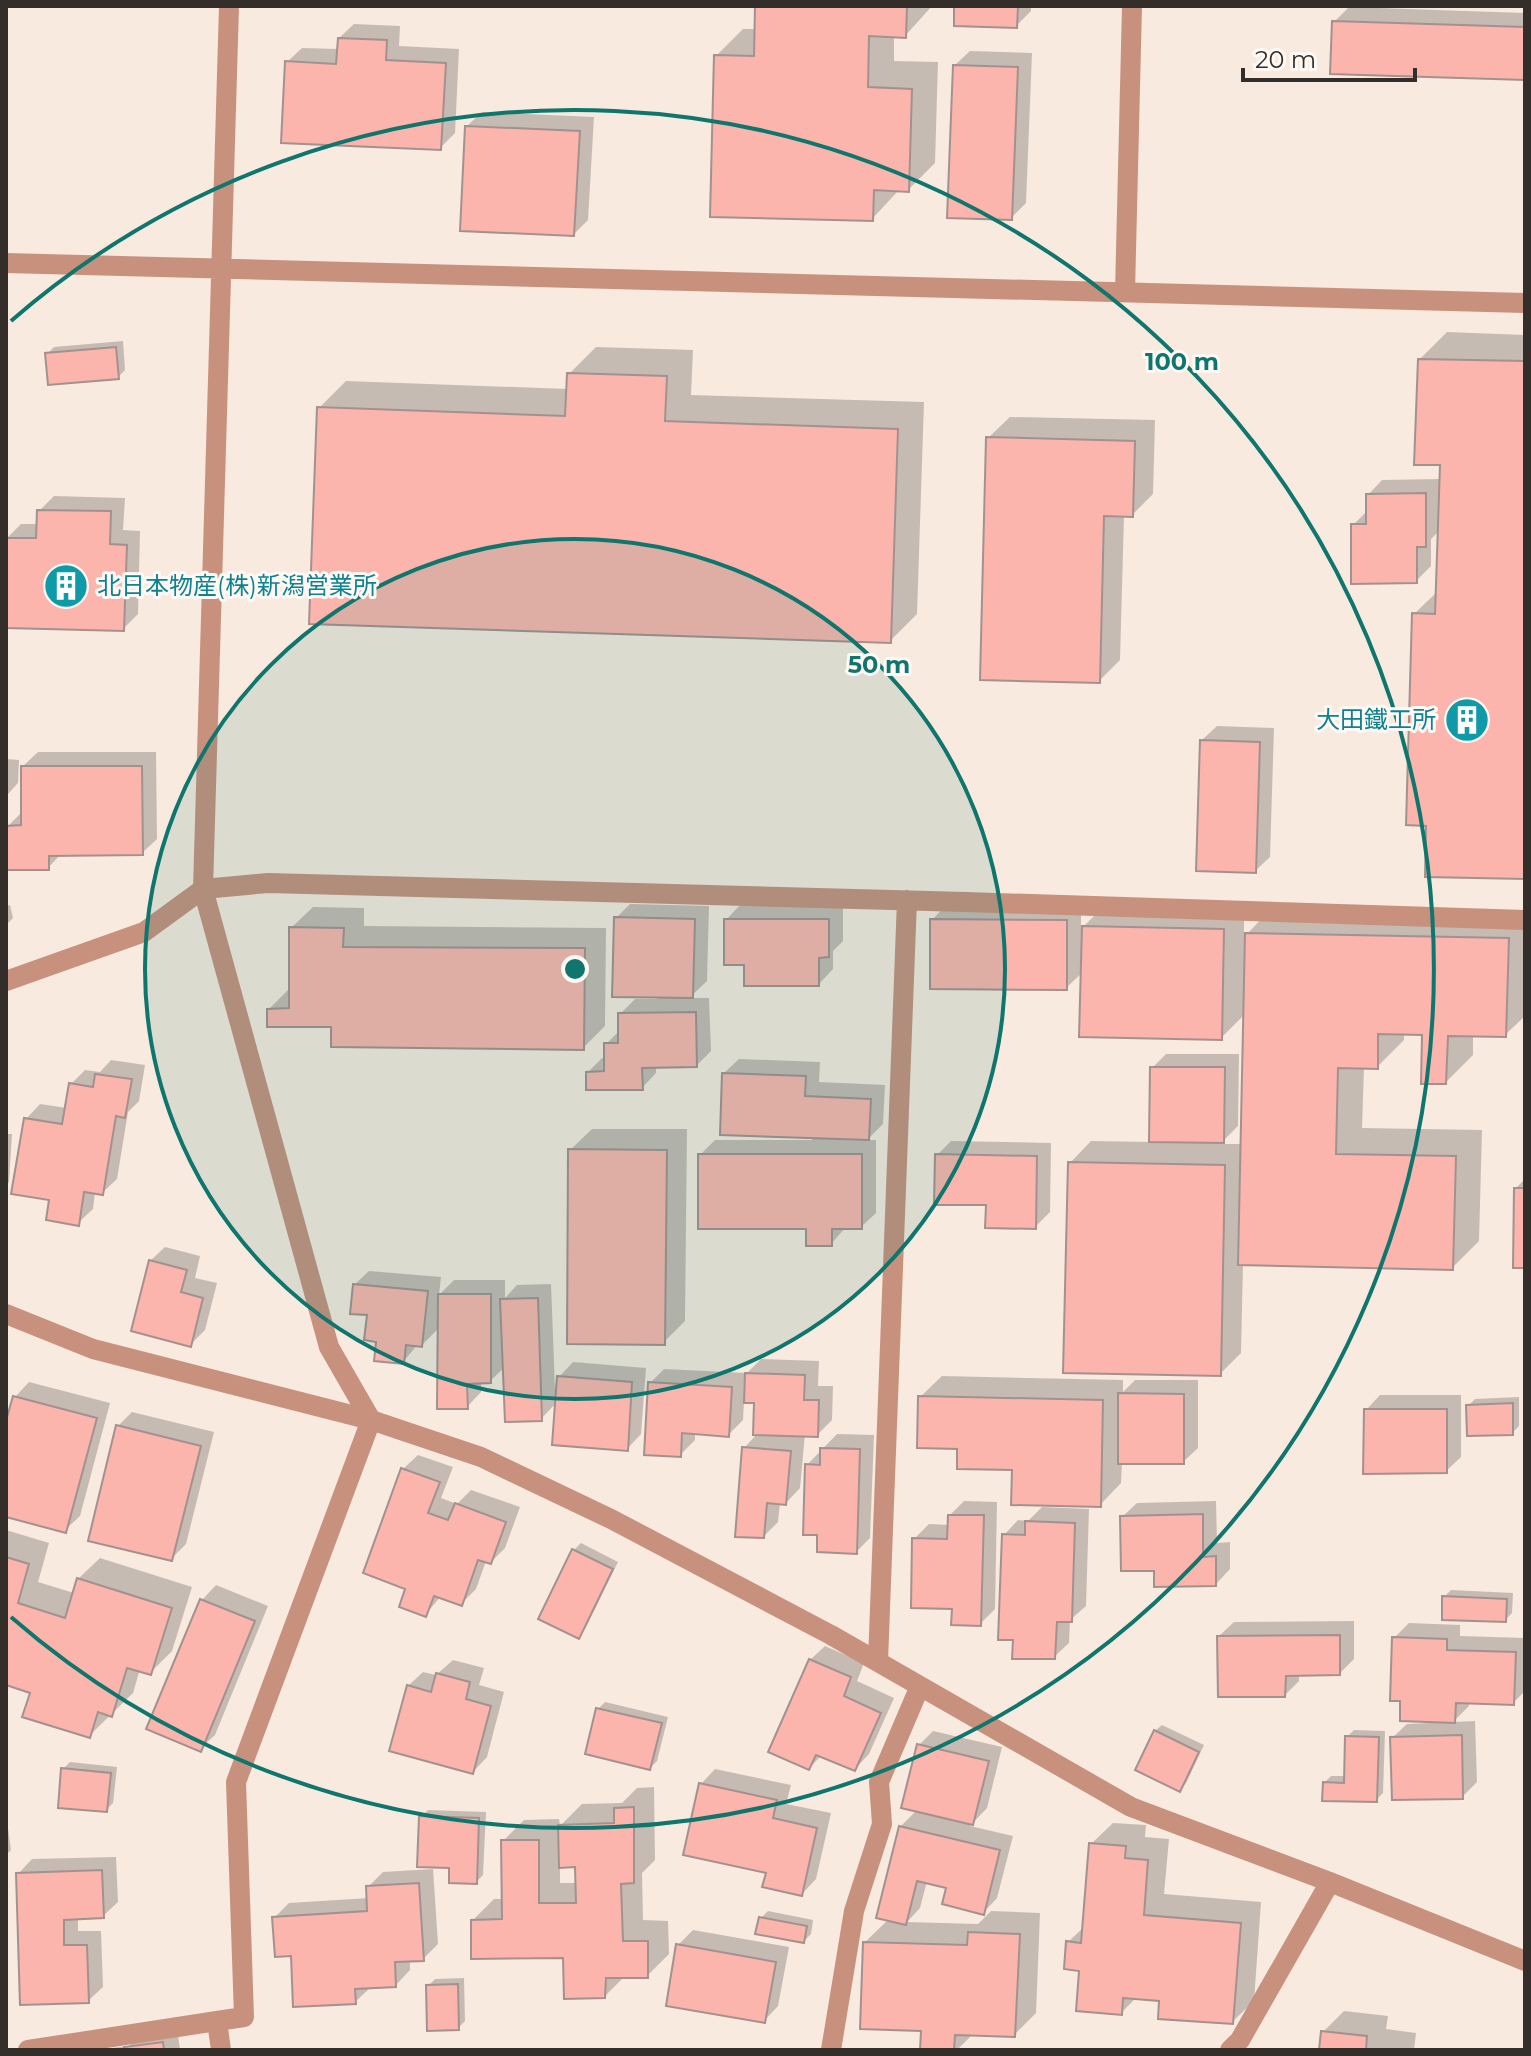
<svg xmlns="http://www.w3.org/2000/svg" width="1531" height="2056" viewBox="0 0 1531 2056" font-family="Montserrat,'Noto Sans JP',sans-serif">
	<rect width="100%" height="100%" fill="#f8eadf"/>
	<path fill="#0003" fill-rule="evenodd" d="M757,6h175l-27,30 -11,-1v26l44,1 -3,101 -27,27h-9l-27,29 -156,-163 27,-27h13z
		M956,6h75v5l-15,15z
		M1349,7l176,6v65l-191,-56z
		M354,24l46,2 -1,20 60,3 -4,84 -15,15 -153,-86 15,-14 37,1v-11z
		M970,51l62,2 -6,150 -15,15 -56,-153z
		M482,112l112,5 -6,103 -14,14 -107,-108z
		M1447,332l78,3v542l-97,-53 -14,-210 24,-23 2,-61 -9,9v27l-15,15 -63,-56 15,-15v-15l14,-15 59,-1 1,-16 -22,-104z
		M123,341l2,29 -7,7 -71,-23 7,-7z
		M596,347l97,3 -2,45 233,7 -7,212 -27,27 -571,-233 27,-27 222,8 1,-15z
		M1010,417l145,3 -2,74 -21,21h-8l-4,145 -21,21 -111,-243z
		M54,496l71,2 -2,32 17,1 -2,83 -15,15 -117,-3v-87l15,-15h18v-13z
		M1217,726l57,2 -4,129 -15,14 -53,-131z
		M38,752h118l1,87 -15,14 -81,1 -13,14h-42v-109l13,1 -1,23 -10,11 -1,33 15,-15 1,-46z
		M630,904l79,2 -2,75 -18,17h20l2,53 -14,14 -41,1v7l-14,15 -54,-16 14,-14h4v-14l14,-14v-16l15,-15h23l-42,-81z
		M10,905l3,13 -7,7v-19z
		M740,905h103v36l-10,10v18l-14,15 -73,-20 -20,-44z
		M946,905l135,1v23l24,-24 139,3v29l30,-31 251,5v105l-20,19h-32v20l-27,27 -22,-49h-20v7l-27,27h-13l-2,61 120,2 -3,111 -27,27 -209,-5 -2,90 -21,21 -150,-211 21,-22 60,1 1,-74 14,-14h73l-1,72 -18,18h22l3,-130 -24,24 -138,-66 -17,16 -134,-68z
		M313,907l51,1v18l242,2 -1,98 -22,22 -314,-39 22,-22v-59z
		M739,1059l81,3 -1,20 66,3 -2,39 -16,16h9v73l-15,14h-15l-15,17 -131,-89 15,-15h97v-3l-88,-64z
		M111,1060l34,5 -6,36 -11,11 -11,67 -15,14 -7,-1 -2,17 -15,14 -26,-25 -26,-79 14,-15 27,4 4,-24 14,-14 15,2z
		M592,1129h95l-2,192 -21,21 -94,-192z
		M6,1134h6l-3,48 -3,3z
		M951,1141l100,2 -1,69 -15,15 -98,-72z
		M1523,1181h2v85l-9,-78z
		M165,1247l35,9 -5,22 22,5 -12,47 -14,14 -41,-83z
		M369,1271l72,6 -2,18 15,-15h51v18l12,-13 34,-1 4,105h3l1,-12 14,-15 73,6 -5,66 -14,15 -70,-47 -16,17 -36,-52 -15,14 -9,1v10l-14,15 -27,-80 -18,18 -4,-1 -15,18 -25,-22 -9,-27 -15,-28z
		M761,1359l58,2 -1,25h15l-1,34 -15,15 -12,-1 -5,54 -14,15 -6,-1 -2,20 -14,14 -20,-88 14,-15 -2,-32h-12l-1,19 -14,14 -34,-2v8l-15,15 -30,-72 14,-14 83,4z
		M942,1376l181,4v12l12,-12h63v68l-15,14h-61l-1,21 -21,22 -141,-58 -39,-50z
		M29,1382l81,21 -30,113 -15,14 -59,-15v-86l9,-32z
		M1380,1395h81v62l-15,14 -80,-61z
		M1519,1397v29l-7,7 -44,-27 7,-7z
		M132,1412l82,20 -28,112 -15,15 -53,-133z
		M837,1434l37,1 -4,103 -14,14 -37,-19 -12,-68z
		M418,1455l35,12 -12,31 16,6 14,-14 49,17 -15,41 -14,14 -5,-1 -10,28 -15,15 -20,-8 -16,19 -17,-27 -5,-119z
		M964,1501l33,1 -2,107 -15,15 -26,-17 -40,-68 15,-15 20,1 1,-10z
		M1216,1501l1,42 13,-1v27l-14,15 -60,-15 -34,-52 15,-14z
		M1042,1507l47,2 -3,97 -16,14 -1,23 -15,14 -39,-19 -11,-103 14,-15 10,1z
		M6,1530l43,13 -11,39 36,11 4,-14 22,-21 92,29 -20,64 -21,21 -11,-3 -7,24 -44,43 -56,-45 -27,-8z
		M581,1543l37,19 -33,67 -7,7 -4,-86z
		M216,1585l52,21 -53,129 -15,14 2,-149z
		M1451,1590l62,3 -1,20 -7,7 -61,-23z
		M1354,1621v38l-14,14 -41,1v7l-14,14 -66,-59 15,-14z
		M1409,1623l51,2v11l65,2v53l-12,12 -44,-1v4l-16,16 22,-1 2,61 -15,15 -70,-59 15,-14 22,-1 -35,-85z
		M825,1646l39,17 -7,18 37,17 -25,56 -14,15 -33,-14 -13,13 1,-108z
		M453,1660l31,8 -5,17 25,7 -17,65 -14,15 -65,-86 15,-14 13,3z
		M605,1702l63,15 -11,44 -7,7 -52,-59z
		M1162,1725l42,20 -18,38 -7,7 -24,-59z
		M1354,1730l31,1 -2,62 -7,7 -52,-17 7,-7h15l1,-39z
		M933,1731l69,16 -15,61 -17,18 43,10 -16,62 -14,15 -34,-26 -22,-6 -7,27 -13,14 71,2 13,-13 49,2 -4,100 -22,22 -40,-2 -17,17h-35l1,-21 -58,-87 24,-23 11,-92 17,-17 2,-65z
		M70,1762l47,5 -4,36 -7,7 -43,-41z
		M715,1769l76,16 -5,19 45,9 -15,66 -14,15 -34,-22 -67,-88z
		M654,1787l1,73 -13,13 1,47 25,1 1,33 -22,22h-22l-20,20 -40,-40 -92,-36 21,-21h10l-1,-58 21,-21 35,-1 1,7 22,-22 40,-1 15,-15zM577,1865v18h-17v-17z
		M428,1810l58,2 -3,63 -7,7 -25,-16 -30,-49z
		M6,1813l5,37 -5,5z
		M1113,1823l33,2 -1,12 24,2 -5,55 97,8 -7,99 -22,21 -71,-23 -24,-2 -16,16 -40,-44 -13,-27 17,-16 6,-82z
		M116,1857l2,45 -15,14 -25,1v14h23l2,56 -15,14 -70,-127 14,-15z
		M433,1869l5,75 -15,15 -13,1v10l-14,15 -26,3 -15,14 -63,-49 -18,-35 15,-15 80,-5 -1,-11 15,-15z
		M768,1911l45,9 -2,14 -7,7 -43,-23z
		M693,1930l96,17 -11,59 -14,15 -86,-76z
		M464,1978l1,43 -7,7 -30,-42 7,-7z
		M1344,2011l44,5 -2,13 30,4 -2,17h-93l2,-18z
		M177,2028l3,22h-86l35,-4 12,-13z"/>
	<path fill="#fbb5ac" stroke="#a3918f" stroke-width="2" d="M755,6h152l-1,32 -37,-2 -1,51 44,2 -3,103 -35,-2 -1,31 -163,-4 4,-162 40,1z
		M954,6h64l-1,22 -63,-2z
		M1332,21l193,6v53l-195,-6z
		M338,38l49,2 -1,20 60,3 -5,87 -160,-7 4,-82 51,3z
		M953,65l65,2 -6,153 -65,-2z
		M465,126l115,5 -6,105 -114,-5z
		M116,347l3,32 -71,6 -3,-32z
		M1418,359l107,2v518l-100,-2 1,-51 -20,-1 6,-212 23,1 5,-149h-26z
		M567,373l100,3 -2,45 233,8 -7,214 -582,-19 8,-217 248,9z
		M986,437l149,4 -2,76 -29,-1 -4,167 -120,-3z
		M1426,493v54h-9v36l-66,1v-60h15v-30z
		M37,510l74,1 -1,33 17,1 -3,86 -118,-3v-90h30z
		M1200,740l60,2 -4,131 -60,-2z
		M21,766h121l1,89 -94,1v14h-43v-44l15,-1z
		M614,917l81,2 -2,79 -81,-1z
		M724,919h105v38l-10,1v28h-75v-21h-20z
		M930,919l137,1v70l-137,-1z
		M1082,926l142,3 -2,111 -143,-3z
		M289,927l55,1 -1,19 242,1 -1,102 -253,-3v-20h-64v-18l22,-1z
		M1245,933l264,5 -3,99 -58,-1 -2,48h-25l1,-49 -44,-1v35l-40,-1 -2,86 120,2 -3,114 -215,-5z
		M696,1012l1,55 -55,1 1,22h-57v-18l18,-1v-28h14v-30z
		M1150,1067h75l-1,76 -75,-1z
		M722,1073l84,3 -1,20 66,3 -2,41 -149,-5z
		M95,1074l37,5 -7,39 -9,-2 -13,79 -19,-3 -5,34 -33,-6 3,-20 -38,-6 13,-76 38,6 7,-41 24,4z
		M568,1149l99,1 -2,195 -98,-1z
		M698,1154h164v75h-30v17h-26v-17h-108z
		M935,1154l102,2 -1,73 -51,-1 1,-23h-52z
		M1068,1162l157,3 -4,211 -158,-3z
		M1514,1188h11v80h-12z
		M149,1260l38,10 -6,22 22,6 -12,49 -60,-16z
		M353,1284l75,7 -6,56 -16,-2 -2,19 -30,-3 2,-19 -12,-2 3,-25 -17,-1z
		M438,1294h53v89l-24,1 1,25h-31z
		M538,1298l4,123 -37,1 -5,-123z
		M745,1373l60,2 -1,25h15l-1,37 -65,-2 1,-32h-10z
		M557,1376l75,6 -4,69 -76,-6z
		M648,1382l84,5 -3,50 -47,-4 -1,24 -37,-2z
		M1118,1393l66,1v70h-66z
		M13,1396l84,22 -31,115 -60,-16v-96z
		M918,1396l185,4 -2,107 -90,-2 1,-35 -55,-1v-20l-40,-1z
		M1513,1403v32l-46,1 -1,-31z
		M1364,1409h83v64l-84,1z
		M116,1425l85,21 -29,115 -84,-20z
		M742,1447l49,4 -5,54 -19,-2 -3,35 -29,-1z
		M820,1448l40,1 -3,105 -40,-2v-17h-14l2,-71 15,1z
		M401,1468l39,14 -12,31 20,7 7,-17 51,19 -15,42 -13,-4 -16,46 -28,-10 -8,21 -27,-10 6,-18 -42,-16z
		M1203,1514v43l13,-1v30l-62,1v-16h-33l-1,-55z
		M948,1515h36l-3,111 -30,-1 1,-16 -41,-1 1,-70 35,1z
		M1025,1521l50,2 -3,99h-15l-2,37h-43l1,-19h-15l4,-106 23,1z
		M572,1549l41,20 -34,70 -41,-20z
		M6,1557l23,7 -11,39 47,15 12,-40 95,30 -21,67 -24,-7 -15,49 -14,-5 -8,26 -68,-21 8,-24 -24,-8z
		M1442,1596l65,3 -1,23 -64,-2z
		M200,1599l55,22 -54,131 -55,-23z
		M1340,1635v40l-54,1 -1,21h-67l-1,-61z
		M1392,1637l55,2v11l69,2 -2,53 -58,-2 -1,20 -55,-2v-20h-10z
		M809,1659l42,18 -7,19 37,17 -26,58 -39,-16 -7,15 -41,-18z
		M436,1673l34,9 -4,17 25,7 -18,68 -84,-23 18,-66 24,7z
		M596,1708l66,15 -12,47 -65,-16z
		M1154,1730l45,22 -19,40 -45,-22z
		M1462,1735l1,64 -71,1 -2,-63z
		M1345,1736l34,1 -2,65 -55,-1 1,-19 21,1z
		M917,1744l72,17 -16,64 -72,-17z
		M61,1768l50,5 -4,39 -49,-4z
		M699,1783l78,17 -4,18 44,10 -15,68 -40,-9 4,-14 -83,-18z
		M634,1807v76l-13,1 2,57h25v37h-42l-1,20 -41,1 -1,-41 -92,1v-39l31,-1 -1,-79h38v63h37l-1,-36 -16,1 -1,-43 56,-2v-15z
		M419,1816l60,2 -2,66 -28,-1v-15l-32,-1z
		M899,1826l101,24 -16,65 -42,-11 4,-16 -29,-7 -11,44 -30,-7z
		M1089,1843l37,3 -1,12 23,2 -4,55 97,8 -8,101 -75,-5 1,-18 -36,-3 -1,17 -46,-4 3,-40 -15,-2 2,-28 15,2z
		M102,1870l2,48 -40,2v25h23l2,58 -69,2 -4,-132z
		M419,1883l5,78 -29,1 1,25 -41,2 1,15 -63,3 -2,-51 -16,1 -3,-40 95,-6 -1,-25z
		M759,1917l48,9 -3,17 -49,-9z
		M968,1932l52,2 -5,103 -60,-2 -1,15h-34l1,-19 -61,-2 3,-87 104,3z
		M676,1944l100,18 -11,61 -99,-17z
		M458,1984l1,46 -32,1 -1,-46z
		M1321,2031l46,5 -1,14h-47z
		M163,2042l1,8h-39l-1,-3z"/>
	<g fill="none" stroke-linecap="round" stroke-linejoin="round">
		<path stroke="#c8917e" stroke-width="20" d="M1125,292l7,-286"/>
		<path stroke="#c8917e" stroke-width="20" d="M229,6l-26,883 126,458 42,73
			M6,263l1519,40
			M6,981l138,-49 59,-43 65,-6 698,19 559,18
			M6,1314l87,35 278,71 110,37 130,62 220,116 300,172 199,75 195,79
			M878,1661l29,-761
			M28,2050l189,-29
			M221,2050l-4,-29 27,-4 -8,-235 135,-362
			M831,2050l23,-139 28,-87 -3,-42 41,-96
			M1230,2050l10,-10 90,-158"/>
	</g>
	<circle cx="575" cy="969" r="430" fill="#0f766e" fill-opacity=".12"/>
	<g fill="none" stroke="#0f766e" stroke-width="4">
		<circle cx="575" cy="969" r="430"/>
		<path d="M11 321A859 859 0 1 1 11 1617"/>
	</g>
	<defs>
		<g id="building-disc" transform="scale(2.3)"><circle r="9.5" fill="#0f9aa8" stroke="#fff9f5"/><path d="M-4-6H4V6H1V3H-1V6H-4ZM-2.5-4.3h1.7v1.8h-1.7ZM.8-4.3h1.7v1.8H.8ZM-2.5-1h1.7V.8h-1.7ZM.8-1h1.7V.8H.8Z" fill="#fff"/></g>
	</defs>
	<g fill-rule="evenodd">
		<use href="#building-disc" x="66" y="586"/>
		<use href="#building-disc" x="1467" y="720"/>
	</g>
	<g text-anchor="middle" stroke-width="6" stroke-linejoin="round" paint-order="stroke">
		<g font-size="24" fill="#0d838f" stroke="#fff9f5" text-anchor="start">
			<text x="97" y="594">北日本物産(株)新潟営業所</text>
			<text x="1436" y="728" text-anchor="end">大田鐵工所</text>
		</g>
	</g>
	<circle cx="575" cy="969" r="12" fill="#0f766e" stroke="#fff9f5" stroke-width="4"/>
	<g font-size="24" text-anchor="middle" font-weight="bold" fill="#0f766e" stroke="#fff9f5" stroke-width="6" stroke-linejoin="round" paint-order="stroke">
		<text x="1182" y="370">100 m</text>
		<text x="879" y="673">50 m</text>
	</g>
	<rect width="1531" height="2056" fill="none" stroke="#332e2a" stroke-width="16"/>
	<path d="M1243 68v12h172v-12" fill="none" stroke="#332e2a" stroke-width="4"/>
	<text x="1255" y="68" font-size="24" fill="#332e2a" stroke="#fff9f5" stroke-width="6" paint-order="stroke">20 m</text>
</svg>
